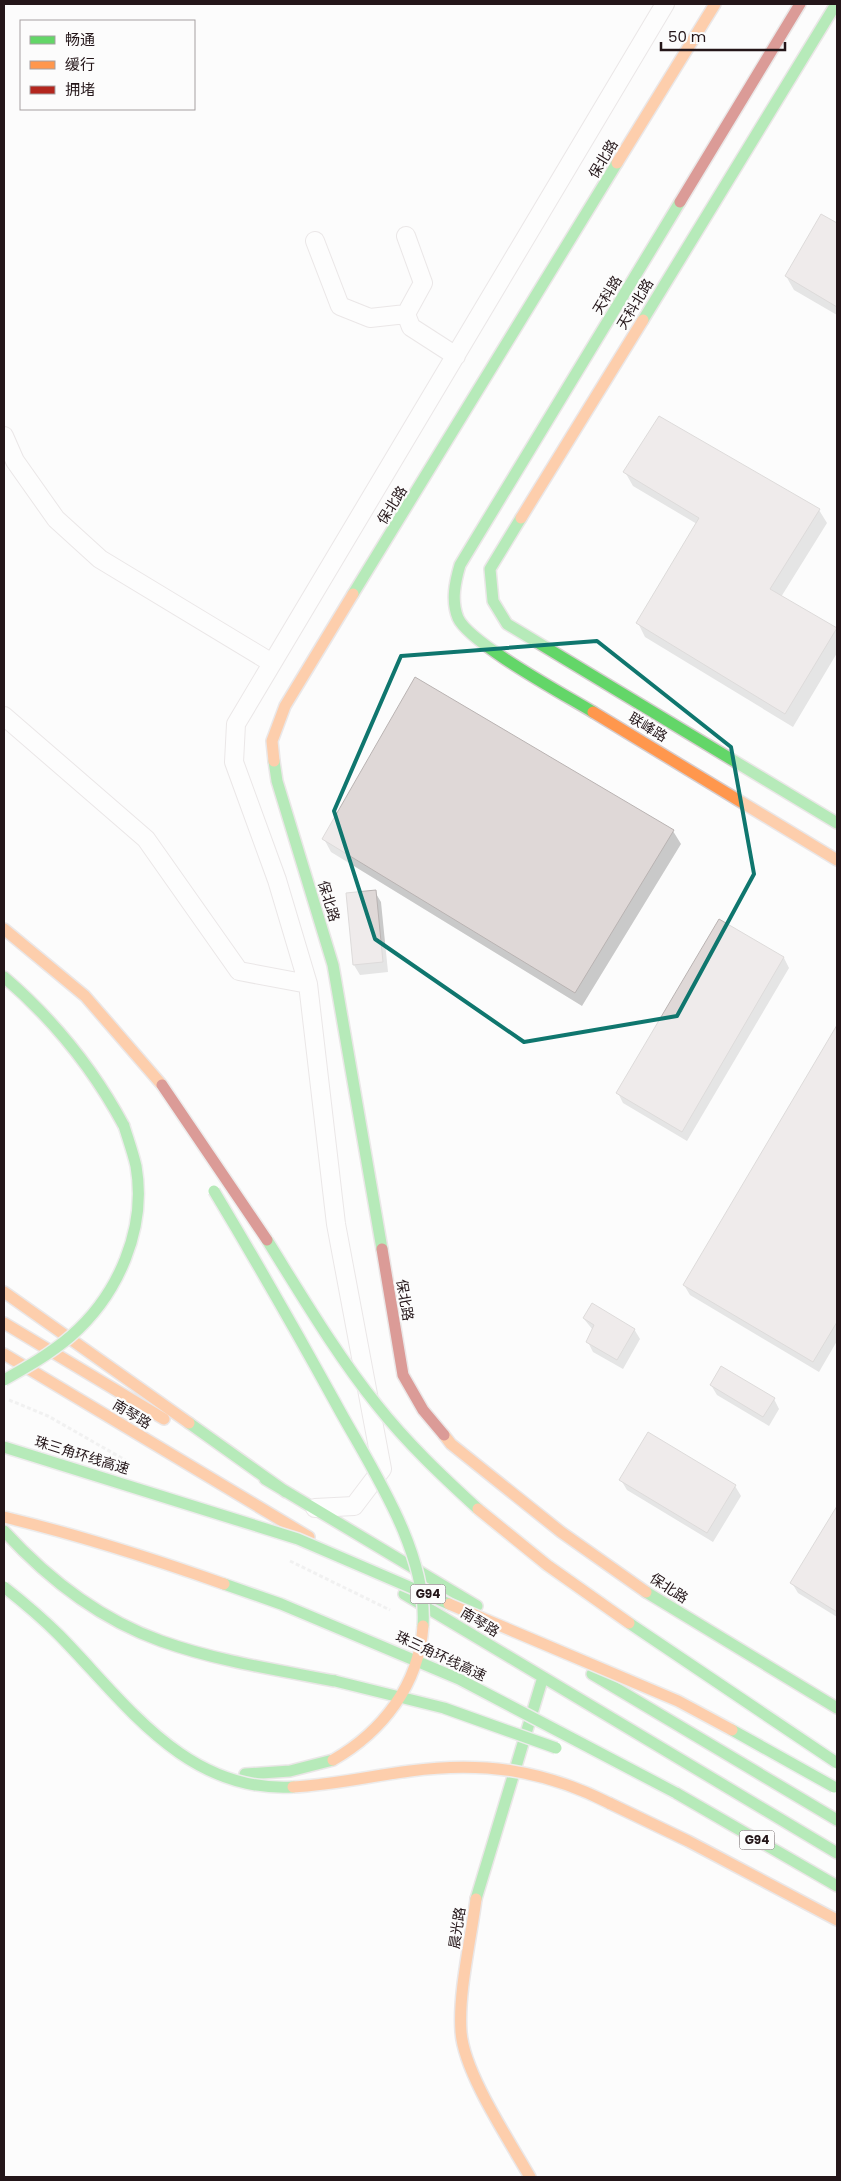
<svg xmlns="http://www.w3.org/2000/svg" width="841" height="2181" viewBox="0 0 841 2181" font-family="Poppins,'Noto Sans SC',sans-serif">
	<rect width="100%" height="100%" fill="#fcfcfc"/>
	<path fill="#0003" d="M822,216l15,9v90l-43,-25 -8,-14z
		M625,472l194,38 8,13 -46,74 55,32 1,24 -44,74 -148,-90 -7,-14 59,-99 -64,-38z
		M673,831l8,13 -99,162 -251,-154 -7,-13z
		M375,892l6,10 7,70 -28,3 -6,-10z
		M720,920l64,38 5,10 -102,173 -64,-38 -5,-10z
		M837,1027v314l-18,31 -129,-77 -6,-10z
		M584,1319l50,10 6,10 -17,30 -30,-17 -5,-10 5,-12z
		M711,1385l63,14 5,10 -10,17 -52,-31z
		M621,1480l114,6 6,10 -28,46 -86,-52z
		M837,1508v109l-39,-24 -6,-10z"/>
	<path fill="#dfd8d7" stroke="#b9b3b2" d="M821,214l16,9v84l-52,-31z
		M659,416l161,93 -50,80 67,39 -52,86 -149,-91 63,-105 -76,-46z
		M415,677l259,153 -99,163 -253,-154z
		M376,890l7,72 -30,3 -7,-72z
		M719,919l65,38 -102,175 -66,-39z
		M837,1025v297l-24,40 -130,-77z
		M592,1303l43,26 -18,31 -31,-18 8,-17 -11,-7z
		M721,1366l54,32 -12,19 -53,-32z
		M648,1432l88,53 -29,48 -88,-53z
		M837,1506v106l-47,-29z"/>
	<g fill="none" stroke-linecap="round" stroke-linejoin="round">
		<g stroke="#d6cecf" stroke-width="20">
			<path id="street" d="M406,236l17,47 -17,31 5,13 45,29
				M315,241l25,65 30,12 36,-4
				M4,436l11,25 41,58 44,40 172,104
				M4,716l142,123 93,132 69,13
				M315,1508l39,-2 28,-37 -46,-245 -28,-240 -31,-104 -43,-118 2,-38 429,-720"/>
		</g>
		<g stroke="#d6cecf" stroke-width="14">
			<path id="fast" d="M643,320l193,-316
				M521,518l-31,51 3,32 14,23 330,199
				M353,594l264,-431
				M593,712c-28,-17 -124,-69 -135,-94 -7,-17 -3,-36 2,-53l220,-363
				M274,761l3,20 56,184 49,284
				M4,977c50,43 89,91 120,149
				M189,1423l97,69
				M265,1479l212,127
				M4,1531c44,48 95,88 157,110 56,20 116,29 174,40
				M646,1592l191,116
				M404,1594l433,259
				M592,1674l245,146
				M245,1774l45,-3 43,-11
				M676,1793l161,93
				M476,1899l67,-222"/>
		</g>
		<g stroke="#d6cecf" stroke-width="14">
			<path id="slow" d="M617,163l98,-159
				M521,518l122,-198
				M593,712l244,148
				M274,761l-2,-20 13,-35 68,-112
				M4,929l81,67 77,89
				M4,1292l185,131
				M4,1323l160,96
				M4,1354l305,183
				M444,1435l7,9 110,88 85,60
				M609,1803l79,38 149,79
				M476,1899c-5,40 -18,94 -15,133 3,41 48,108 69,145"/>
		</g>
		<g stroke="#d6cecf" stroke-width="14">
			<path id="jam" d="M680,202l120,-198
				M382,1249l21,126 20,35 21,25"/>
		</g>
		<path stroke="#e5e5e5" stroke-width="3" stroke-dasharray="4 2.5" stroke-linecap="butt" d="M9,1400l39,16 77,44
			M290,1561l100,49"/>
		<use href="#street" stroke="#fff" stroke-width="18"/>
		<use href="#fast" stroke="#63d668" stroke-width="11"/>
		<use href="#slow" stroke="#ff974d" stroke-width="11"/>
		<use href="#jam" stroke="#b3261e" stroke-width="11"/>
		<g stroke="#dbd9d9" stroke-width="14" stroke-linecap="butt">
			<path id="fast-bridge" d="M214,1191c42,70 82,140 121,211 35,65 93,148 88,224
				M267,1240c35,56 69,114 110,165 30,38 65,71 101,104
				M4,1380c23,-13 46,-26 67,-44 47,-41 76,-107 65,-170 -3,-13 -8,-27 -12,-40
				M4,1447l294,92 151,65
				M224,1584l57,20 178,75 217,114
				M4,1587c19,15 37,30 55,48 66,67 126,158 234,152
				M629,1623l208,140
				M335,1681l109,27 112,40
				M732,1730l102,57"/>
		</g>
		<g stroke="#dbd9d9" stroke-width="14" stroke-linecap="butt">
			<path id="slow-bridge" d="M478,1509l69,56 82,58
				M4,1517c75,18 147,41 220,67
				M449,1604l229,97 54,29
				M333,1760c49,-28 86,-75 90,-134
				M293,1787c39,-2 78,-11 117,-16 72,-10 134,-1 199,32"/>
		</g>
		<g stroke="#dbd9d9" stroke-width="14" stroke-linecap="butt">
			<path id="jam-bridge" d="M162,1085l105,155"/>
		</g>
		<use href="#fast-bridge" stroke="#63d668" stroke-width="11"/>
		<use href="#slow-bridge" stroke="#ff974d" stroke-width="11"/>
		<use href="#jam-bridge" stroke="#b3261e" stroke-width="11"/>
	</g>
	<path d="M0 0H841V2181H0ZM597,641l134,106 23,127 -77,142 -153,26 -149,-103 -41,-128 67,-155z" fill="#fcfcfc" fill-opacity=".55" fill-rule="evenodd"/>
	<path fill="none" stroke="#0f766e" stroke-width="4" stroke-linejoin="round" d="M597,641l134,106 23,127 -77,142 -153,26 -149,-103 -41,-128 67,-155z"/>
	<g text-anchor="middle" stroke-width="4.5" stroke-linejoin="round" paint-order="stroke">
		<g fill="#fcfcfc" stroke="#655b5d" stroke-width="1">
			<rect x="410.5" y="1584.5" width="35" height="19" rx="4"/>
			<rect x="739.5" y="1830.5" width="35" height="19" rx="4"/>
		</g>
		<g font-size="12" font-weight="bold" fill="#241619">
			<text x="428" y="1598">G94</text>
			<text x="757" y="1844">G94</text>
		</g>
		<g font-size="14" fill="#241619" stroke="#fcfcfc">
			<text transform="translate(603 159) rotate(-59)" y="5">保北路</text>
			<text transform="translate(607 295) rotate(-59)" y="5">天科路</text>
			<text transform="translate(635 304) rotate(-59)" y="5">天科北路</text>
			<text transform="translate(392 505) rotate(-58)" y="5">保北路</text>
			<text transform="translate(648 727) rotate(31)" y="5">联峰路</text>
			<text transform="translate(329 901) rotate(73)" y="5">保北路</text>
			<text transform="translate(405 1300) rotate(80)" y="5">保北路</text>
			<text transform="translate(132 1414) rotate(31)" y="5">南琴路</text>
			<text transform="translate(82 1455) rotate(17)" y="5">珠三角环线高速</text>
			<text transform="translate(669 1588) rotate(33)" y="5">保北路</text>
			<text transform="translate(480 1622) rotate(31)" y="5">南琴路</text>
			<text transform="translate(441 1656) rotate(25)" y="5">珠三角环线高速</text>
			<text transform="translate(457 1928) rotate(-81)" y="5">晨光路</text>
		</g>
	</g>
	<rect width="841" height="2181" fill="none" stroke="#241619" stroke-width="10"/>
	<rect x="20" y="20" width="175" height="90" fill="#fcfcfc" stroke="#a6a0a1"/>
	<rect x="30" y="36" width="25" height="8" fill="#63d668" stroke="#a6a0a1"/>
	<text x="65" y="45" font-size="15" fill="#241619">畅通</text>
	<rect x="30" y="61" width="25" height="8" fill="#ff974d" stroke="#a6a0a1"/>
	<text x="65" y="70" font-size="15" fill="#241619">缓行</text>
	<rect x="30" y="86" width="25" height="8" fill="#b3261e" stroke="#a6a0a1"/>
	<text x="65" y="95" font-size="15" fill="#241619">拥堵</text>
	<path d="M661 42v8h124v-8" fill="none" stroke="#241619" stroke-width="2.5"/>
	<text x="668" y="42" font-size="15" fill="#241619" stroke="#fcfcfc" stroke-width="4" paint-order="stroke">50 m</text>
</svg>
